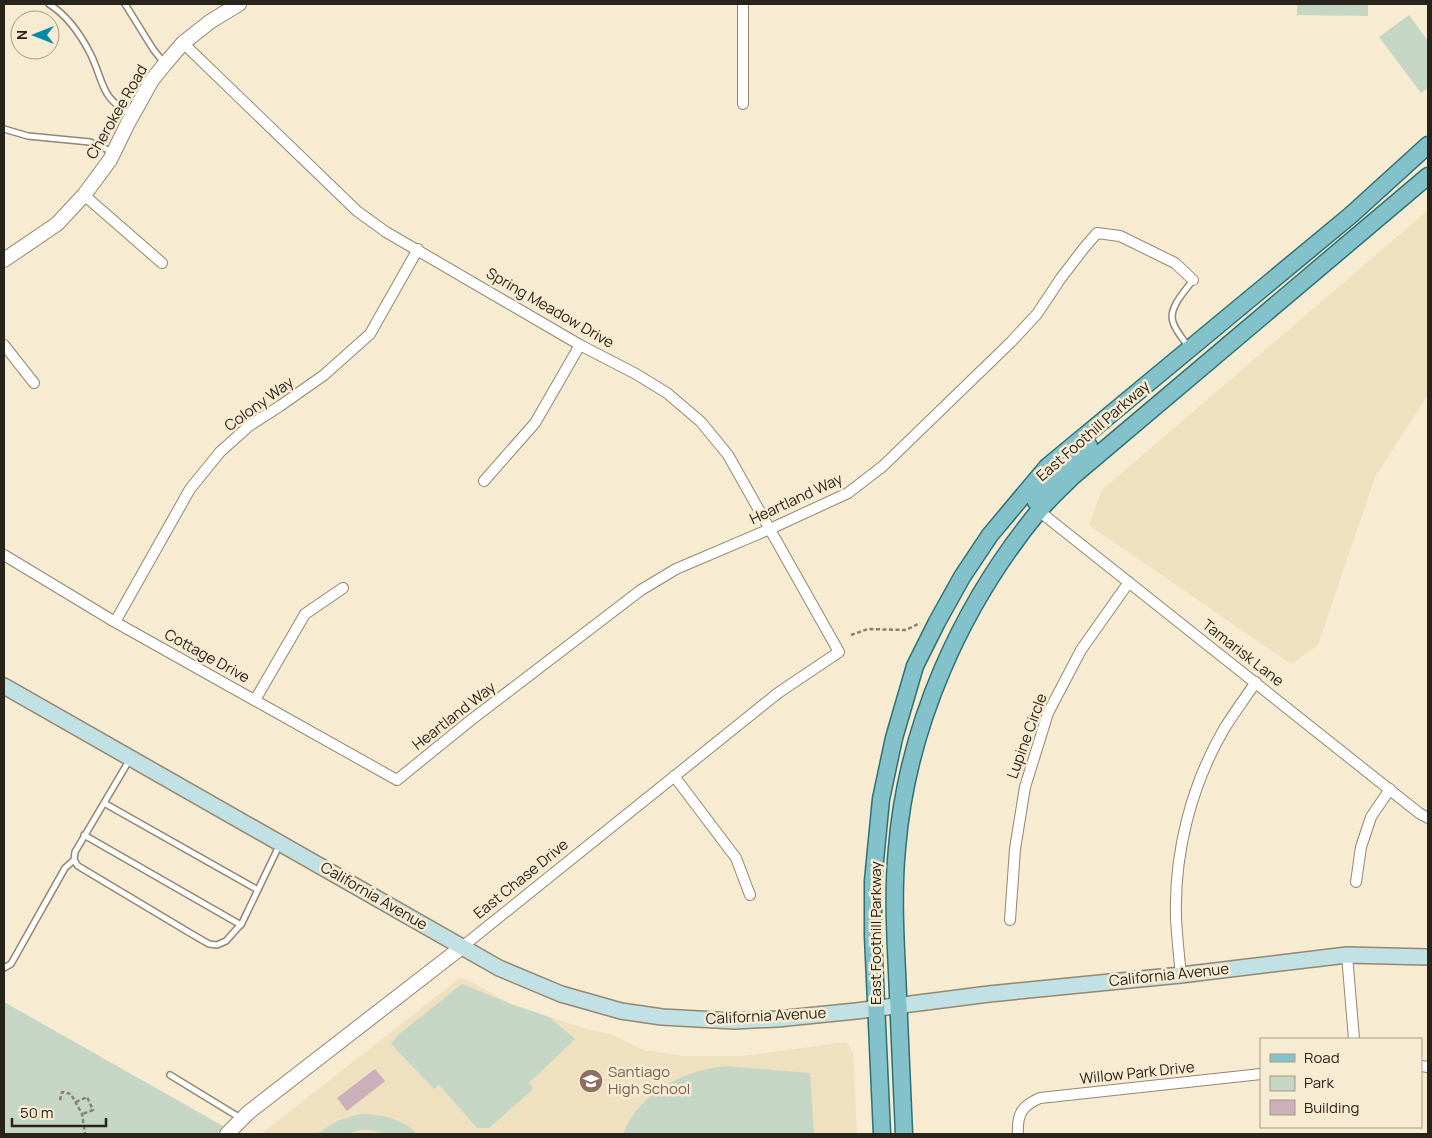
<svg xmlns="http://www.w3.org/2000/svg" width="1432" height="1138" viewBox="0 0 1432 1138" font-family="Manrope,sans-serif">
	<rect width="100%" height="100%" fill="#f7ebd2"/>
	<path fill="#efe0c0" d="M1428,210v185l-53,82 -57,168 -27,19 -202,-139 13,-35z
		M460,978l10,3 41,23 72,24 30,7 30,15 41,6h59l103,-14 7,10 4,82h-596z"/>
	<path fill="#c6d6c5" d="M1297,4h71v12l-71,-1z
		M1409,15l19,26v47l-7,5 -42,-56z
		M462,984l49,20 38,13 26,22 -46,44 4,6 -44,39h-12l-38,-43 -5,4 -43,-45 7,-9z
		M4,1002l219,124 -6,8h-213z
		M725,1066l85,7 4,61h-191c17,-42 59,-63 102,-68z
		M360,1114c22,0 42,5 58,20h-29l-19,-4h-9l-15,4h-29l20,-13z"/>
	<path fill="#cbafba" d="M375,1069l10,12 -38,30 -10,-13z"/>
	<g fill="none" stroke-linecap="round" stroke-linejoin="round">
		<g stroke="#928770" stroke-width="8">
			<path id="service" d="M49,4c19,12 32,31 42,51 14,30 9,42 41,60
				M125,4l28,45 11,14
				M4,129l24,7 62,6 23,10
				M1188,346c-5,-7 -13,-16 -15,-24 -5,-14 12,-31 20,-42
				M130,759l-55,93 -1,8 4,6 112,67 19,11 8,1 9,-4 16,-18 37,-77
				M104,803l154,87
				M84,835l157,90
				M4,968l7,-4 54,-96 9,-8
				M170,1075l72,44"/>
		</g>
		<g stroke="#928770" stroke-width="12">
			<path id="minor" d="M743,4v100
				M183,43l174,168 29,21 194,113 56,29 31,19 34,29 27,33 111,197 -61,41 -316,254
				M84,195l78,68
				M4,345l30,38
				M484,481l51,-58 45,-78
				M1039,511l380,302 9,5
				M4,555l111,67 282,158 74,-60 170,-130 35,-21 94,-40 78,-36 35,-27 128,-124 26,-28 24,-36 23,-30 13,-15 23,3 55,27 18,17
				M115,622l75,-133 30,-37 29,-26 31,-20 44,-31 46,-41 48,-85
				M255,700l50,-86 38,-26
				M674,776l62,82 14,37
				M1356,882l5,-35 10,-30 19,-28
				M1010,920l5,-71 10,-62 23,-74 33,-63 48,-68
				M1347,955l7,84
				M1181,975c-2,-19 -4,-38 -5,-57 -2,-65 15,-132 48,-189 10,-16 21,-31 32,-47
				M1421,1066l7,1
				M1018,1134c-1,-19 3,-28 22,-36l221,-24"/>
		</g>
		<g stroke="#928770" stroke-width="16">
			<path id="tertiary" d="M4,260l53,-36 27,-29 26,-35 18,-37 24,-43 13,-16 18,-21 28,-22 28,-17
				M227,1134l22,-22 213,-165"/>
		</g>
		<g stroke="#928770" stroke-width="18">
			<path id="secondary" d="M4,686l495,282 62,26 60,17 41,6 72,4 43,-2 79,-8 133,-17 192,-19 166,-20 81,2"/>
		</g>
		<g stroke="#2e7175" stroke-width="19">
			<path id="primary" d="M1036,502l18,-24 35,-32
				M882,1134l-9,-198v-55l8,-82 13,-61 21,-72 22,-44 25,-45 28,-42 57,-68 304,-252 77,-70
				M904,1134c-2,-54 -5,-108 -7,-162 -2,-41 -4,-83 0,-124 10,-122 64,-242 141,-336 10,-12 23,-24 34,-35l356,-301"/>
		</g>
		<path stroke="#888070" stroke-width="2.5" stroke-dasharray="4 2.5" stroke-linecap="butt" d="M851,635l17,-6 38,1 14,-7
			M60,1100l2,-8 9,2 11,20 3,20
			M76,1102l11,-5 6,13 -11,4"/>
		<use href="#service" stroke="#fff" stroke-width="5"/>
		<use href="#minor" stroke="#fff" stroke-width="10"/>
		<use href="#tertiary" stroke="#fff" stroke-width="14"/>
		<use href="#secondary" stroke="#c1e1e4" stroke-width="15"/>
		<use href="#primary" stroke="#83c2ca" stroke-width="16"/>
	</g>
	<defs>
		<g id="school-disc" transform="scale(1.25)"><circle r="9.5" fill="#8d6e63" stroke="#f7ebd2"/><path d="M0-5L7-2L0 1L-7-2ZM-4 1L0 2.5L4 1V4Q0 6-4 4Z" fill="#fff"/></g>
	</defs>
	<g fill-rule="evenodd">
		<use href="#school-disc" x="591" y="1081"/>
	</g>
	<g text-anchor="middle" stroke-width="5" stroke-linejoin="round" paint-order="stroke">
		<g font-size="15" fill="#29241b" stroke="#f7ebd2">
			<text transform="translate(117 112) rotate(-60)" y="5">Cherokee Road</text>
			<text transform="translate(550 308) rotate(30)" y="5">Spring Meadow Drive</text>
			<text transform="translate(259 404) rotate(-36)" y="5">Colony Way</text>
			<text transform="translate(1093 431) rotate(-41)" y="5">East Foothill Parkway</text>
			<text transform="translate(796 499) rotate(-25)" y="5">Heartland Way</text>
			<text transform="translate(1243 653) rotate(38)" y="5">Tamarisk Lane</text>
			<text transform="translate(207 656) rotate(29)" y="5">Cottage Drive</text>
			<text transform="translate(454 716) rotate(-38)" y="5">Heartland Way</text>
			<text transform="translate(1027 736) rotate(-70)" y="5">Lupine Circle</text>
			<text transform="translate(521 879) rotate(-39)" y="5">East Chase Drive</text>
			<text transform="translate(374 896) rotate(30)" y="5">California Avenue</text>
			<text transform="translate(876 933) rotate(-90)" y="5">East Foothill Parkway</text>
			<text transform="translate(1169 975) rotate(-6)" y="5">California Avenue</text>
			<text transform="translate(766 1016) rotate(-3)" y="5">California Avenue</text>
			<text transform="translate(1137 1073) rotate(-6)" y="5">Willow Park Drive</text>
		</g>
		<g font-size="15" fill="#785e54" stroke="#f7ebd2" text-anchor="start">
			<text x="608" y="1077">Santiago<tspan x="608" dy="17">High School</tspan></text>
		</g>
	</g>
	<rect width="1432" height="1138" fill="none" stroke="#29241b" stroke-width="10"/>
	<rect x="1260" y="1038" width="162" height="90" fill="#f7ebd2" stroke="#a59b89"/>
	<rect x="1270" y="1054" width="25" height="8" fill="#83c2ca" stroke="#a59b89"/>
	<text x="1304" y="1063" font-size="15" fill="#29241b">Road</text>
	<rect x="1270" y="1076" width="25" height="15" fill="#c6d6c5" stroke="#a59b89"/>
	<text x="1304" y="1088" font-size="15" fill="#29241b">Park</text>
	<rect x="1270" y="1100" width="25" height="15" fill="#cbafba" stroke="#a59b89"/>
	<text x="1304" y="1113" font-size="15" fill="#29241b">Building</text>
	<g transform="translate(35 35) rotate(270)"><circle r="24" fill="#f7ebd2" stroke="#a59b89"/>
	<path d="M0-4L9 19L0 12L-9 19Z" fill="#008aa9"/>
	<text y="-8" font-size="14" font-weight="bold" text-anchor="middle" fill="#29241b">N</text>
	</g>
	<path d="M12 1118v8h94v-8" fill="none" stroke="#29241b" stroke-width="2.5"/>
	<text x="20" y="1118" font-size="15" fill="#29241b" stroke="#f7ebd2" stroke-width="4" paint-order="stroke">50 m</text>
</svg>
